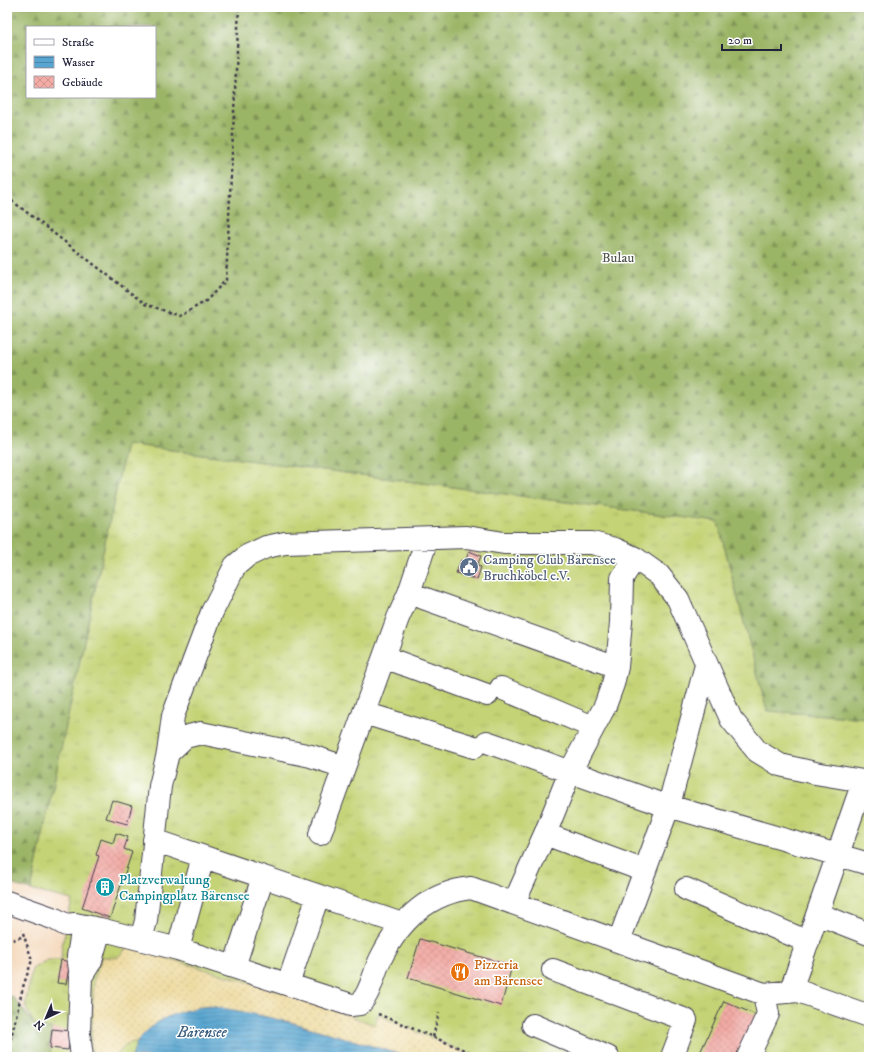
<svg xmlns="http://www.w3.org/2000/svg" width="876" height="1064" viewBox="0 0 876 1064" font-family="'IM FELL DW Pica',serif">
	<defs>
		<pattern id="grass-tufts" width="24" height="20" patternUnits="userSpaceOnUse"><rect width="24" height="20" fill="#c4d375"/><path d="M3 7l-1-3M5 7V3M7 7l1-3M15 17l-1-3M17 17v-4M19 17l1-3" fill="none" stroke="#a8b566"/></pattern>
		<pattern id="forest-firs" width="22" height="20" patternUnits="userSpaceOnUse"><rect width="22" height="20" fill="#9bb566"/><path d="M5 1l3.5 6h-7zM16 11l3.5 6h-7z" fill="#7e9355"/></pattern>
		<pattern id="sand-dots" width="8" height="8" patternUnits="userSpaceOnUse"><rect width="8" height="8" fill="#eeda9e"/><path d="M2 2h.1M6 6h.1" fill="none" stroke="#ccbb89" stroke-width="1.8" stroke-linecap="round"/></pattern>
		<pattern id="water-rules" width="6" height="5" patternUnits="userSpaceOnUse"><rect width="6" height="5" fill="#57a5d0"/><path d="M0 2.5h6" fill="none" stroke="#4886aa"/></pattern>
		<pattern id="building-cross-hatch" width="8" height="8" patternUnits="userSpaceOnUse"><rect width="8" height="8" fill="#f3aba5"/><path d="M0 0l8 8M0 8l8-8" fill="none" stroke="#d0938f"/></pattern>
	</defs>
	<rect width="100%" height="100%" fill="#fff"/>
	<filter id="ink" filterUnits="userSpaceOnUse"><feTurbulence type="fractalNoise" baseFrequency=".025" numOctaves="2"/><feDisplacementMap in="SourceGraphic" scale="8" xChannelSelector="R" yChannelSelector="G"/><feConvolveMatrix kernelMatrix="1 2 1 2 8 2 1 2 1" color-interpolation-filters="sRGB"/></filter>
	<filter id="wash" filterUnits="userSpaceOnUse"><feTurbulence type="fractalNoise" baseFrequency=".012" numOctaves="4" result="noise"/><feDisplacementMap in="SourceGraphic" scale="16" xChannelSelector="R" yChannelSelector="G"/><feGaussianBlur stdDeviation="0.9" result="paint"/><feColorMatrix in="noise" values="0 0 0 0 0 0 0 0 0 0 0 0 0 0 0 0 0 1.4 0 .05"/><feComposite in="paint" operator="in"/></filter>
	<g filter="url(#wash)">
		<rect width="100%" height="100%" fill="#f4d9bc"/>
		<path fill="url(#grass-tufts)" stroke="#737a58" d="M126,444l592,78 49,189 102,7v339h-817l-2,-9 2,-19 -18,-5 -9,-18 7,-37 15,-9h14l1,-14 10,-46 -41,-10z"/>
		<path fill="url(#forest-firs)" stroke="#5e6c50" fill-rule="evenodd" d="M7,7h862v711l-102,-7 -49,-189 -592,-78 -95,446 -24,-7zM27,27h128v70h-128z
			M7,995l6,2 21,27 18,5 -2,19 2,9h-45z"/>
		<path fill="url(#sand-dots)" stroke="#887e6c" d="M126,946l160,47 89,32 3,-10 97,42h-67l-121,-36h-127l-22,20 -12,3 -11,13h-21l-3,-11 3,-66 8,-23 14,1 7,-5z"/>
		<path fill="url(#water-rules)" stroke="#3c6486" d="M209,1006c69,10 134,31 199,51h-276c2,-5 3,-13 7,-17 17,-23 44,-31 70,-34z"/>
		<g id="blocks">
			<path fill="url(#building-cross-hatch)" d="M469,551l12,5 -4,10 4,1 -4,13 -21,-7 5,-13 4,2z
				M112,800l20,6 -5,18 -21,-6z
				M116,833l12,4 -4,12 8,3 -22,66 -28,-10 17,-52 -3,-1 5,-16 12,4z
				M420,939l92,27 -11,40 -93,-28z
				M61,960l9,2 -4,22 -9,-1z
				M724,1001l32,14 -20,42h-38z
				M52,1029l19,2 -3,19 -18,-2z"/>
		</g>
	</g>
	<g filter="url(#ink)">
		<use href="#blocks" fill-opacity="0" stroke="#423d4e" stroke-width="1"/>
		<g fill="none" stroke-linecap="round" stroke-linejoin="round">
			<g stroke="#423d4e" stroke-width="24">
				<path id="minor" d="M409,593l208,74
					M384,657l103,38
					M501,688l92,39
					M364,713l110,34
					M487,742l171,61 211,61
					M168,753l17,-16 16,-4 110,23 33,11
					M320,834l78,-216 11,-25 18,-54
					M545,834l100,37
					M154,840l248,84
					M686,889l122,53
					M7,902l48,17 11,6 9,-1 25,5 78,20 173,56 9,-1c11,-12 13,-29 20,-44 19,-39 47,-67 91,-72l293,106 34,-3 71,25
					M514,903l31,-69 25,-62 35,-66 8,-22 4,-17 4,-45 1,-44 13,-20
					M818,914l51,20
					M141,939l5,-18 14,-135 8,-33 5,-37 39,-104 23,-46 12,-10 19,-9 19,-4 181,-6 38,6h88l23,6 20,9 24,17 19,24 53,120 26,32 23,14 35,8 54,9
					M619,941l50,-136 37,-140
					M178,949l25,-92
					M234,967l29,-90
					M553,970l133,50 -14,37
					M81,977l10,-16 9,-32
					M288,984l30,-88
					M796,991l-3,-7 70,-202
					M533,1025l75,32
					M82,1057l-3,-23 2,-57 -3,-21 5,-30
					M748,1057l20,-43 -4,-20"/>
			</g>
			<path stroke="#423d4e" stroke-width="2.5" stroke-dasharray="3 3" stroke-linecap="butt" d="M7,197l138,107 35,12 26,-15 20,-21 13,-273
				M7,942l17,-6
				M378,1014l103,43
				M433,1037l6,-24
				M12,1057l-3,-11 14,-59 9,-27 -10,-30"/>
			<use href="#minor" stroke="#fff" stroke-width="22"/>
		</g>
	</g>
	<defs>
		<g id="civic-disc" transform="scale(1)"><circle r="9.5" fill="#5c6f8a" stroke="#fff"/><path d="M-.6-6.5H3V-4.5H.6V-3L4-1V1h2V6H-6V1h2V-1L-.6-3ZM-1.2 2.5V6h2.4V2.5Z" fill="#fff"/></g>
		<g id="building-disc" transform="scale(1)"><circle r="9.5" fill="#0f9aa8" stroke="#fff"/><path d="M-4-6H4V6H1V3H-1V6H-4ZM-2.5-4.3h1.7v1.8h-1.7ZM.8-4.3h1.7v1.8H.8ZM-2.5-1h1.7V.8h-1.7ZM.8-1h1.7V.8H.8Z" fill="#fff"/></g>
		<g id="restaurant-disc" transform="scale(1)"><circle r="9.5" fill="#e8710a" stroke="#fff"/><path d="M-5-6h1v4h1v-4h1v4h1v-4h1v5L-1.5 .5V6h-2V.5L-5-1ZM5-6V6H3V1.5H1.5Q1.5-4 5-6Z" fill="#fff"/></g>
	</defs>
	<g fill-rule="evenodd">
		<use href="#civic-disc" x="469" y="567"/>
		<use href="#building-disc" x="105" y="887"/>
		<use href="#restaurant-disc" x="460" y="972"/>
	</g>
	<g text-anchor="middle" stroke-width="3" stroke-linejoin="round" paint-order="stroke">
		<g font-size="14" fill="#53574c" stroke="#fff">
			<text x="618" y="262">Bulau</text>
		</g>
		<g font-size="14" fill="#4e5e75" stroke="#fff" text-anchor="start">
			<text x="483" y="564">Camping Club Bärensee<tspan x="483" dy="16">Bruchköbel e.V.</tspan></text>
		</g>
		<g font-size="14" fill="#0d838f" stroke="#fff" text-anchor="start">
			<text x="119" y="884">Platzverwaltung<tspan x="119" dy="16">Campingplatz Bärensee</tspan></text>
		</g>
		<g font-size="14" fill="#c56008" stroke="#fff" text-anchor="start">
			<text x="474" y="969">Pizzeria<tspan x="474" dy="16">am Bärensee</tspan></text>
		</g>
		<g font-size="15" font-style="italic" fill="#3a5d7e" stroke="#fff">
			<text x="202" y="1037">Bärensee</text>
		</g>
	</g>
	<rect width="876" height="1064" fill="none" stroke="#fff" stroke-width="24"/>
	<rect x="26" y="26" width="130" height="72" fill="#ffffff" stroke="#a7a7b1"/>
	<rect x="34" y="39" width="20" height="6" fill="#ffffff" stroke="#a7a7b1"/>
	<text x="62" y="46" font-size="12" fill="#22223b">Straße</text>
	<rect x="34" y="56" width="20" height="12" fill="url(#water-rules)" stroke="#a7a7b1"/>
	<text x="62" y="66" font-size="12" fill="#22223b">Wasser</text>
	<rect x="34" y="76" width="20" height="12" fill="url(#building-cross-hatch)" stroke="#a7a7b1"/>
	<text x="62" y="86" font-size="12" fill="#22223b">Gebäude</text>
	<g transform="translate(46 1018) rotate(224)" stroke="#ffffff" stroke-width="3" paint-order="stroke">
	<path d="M0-3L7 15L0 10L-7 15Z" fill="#22223b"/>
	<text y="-6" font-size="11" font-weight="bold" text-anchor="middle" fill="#22223b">N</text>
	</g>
	<path d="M722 44v6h59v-6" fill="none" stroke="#22223b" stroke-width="2"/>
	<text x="728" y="44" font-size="12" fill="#22223b" stroke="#ffffff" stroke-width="3" paint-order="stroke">20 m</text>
</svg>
